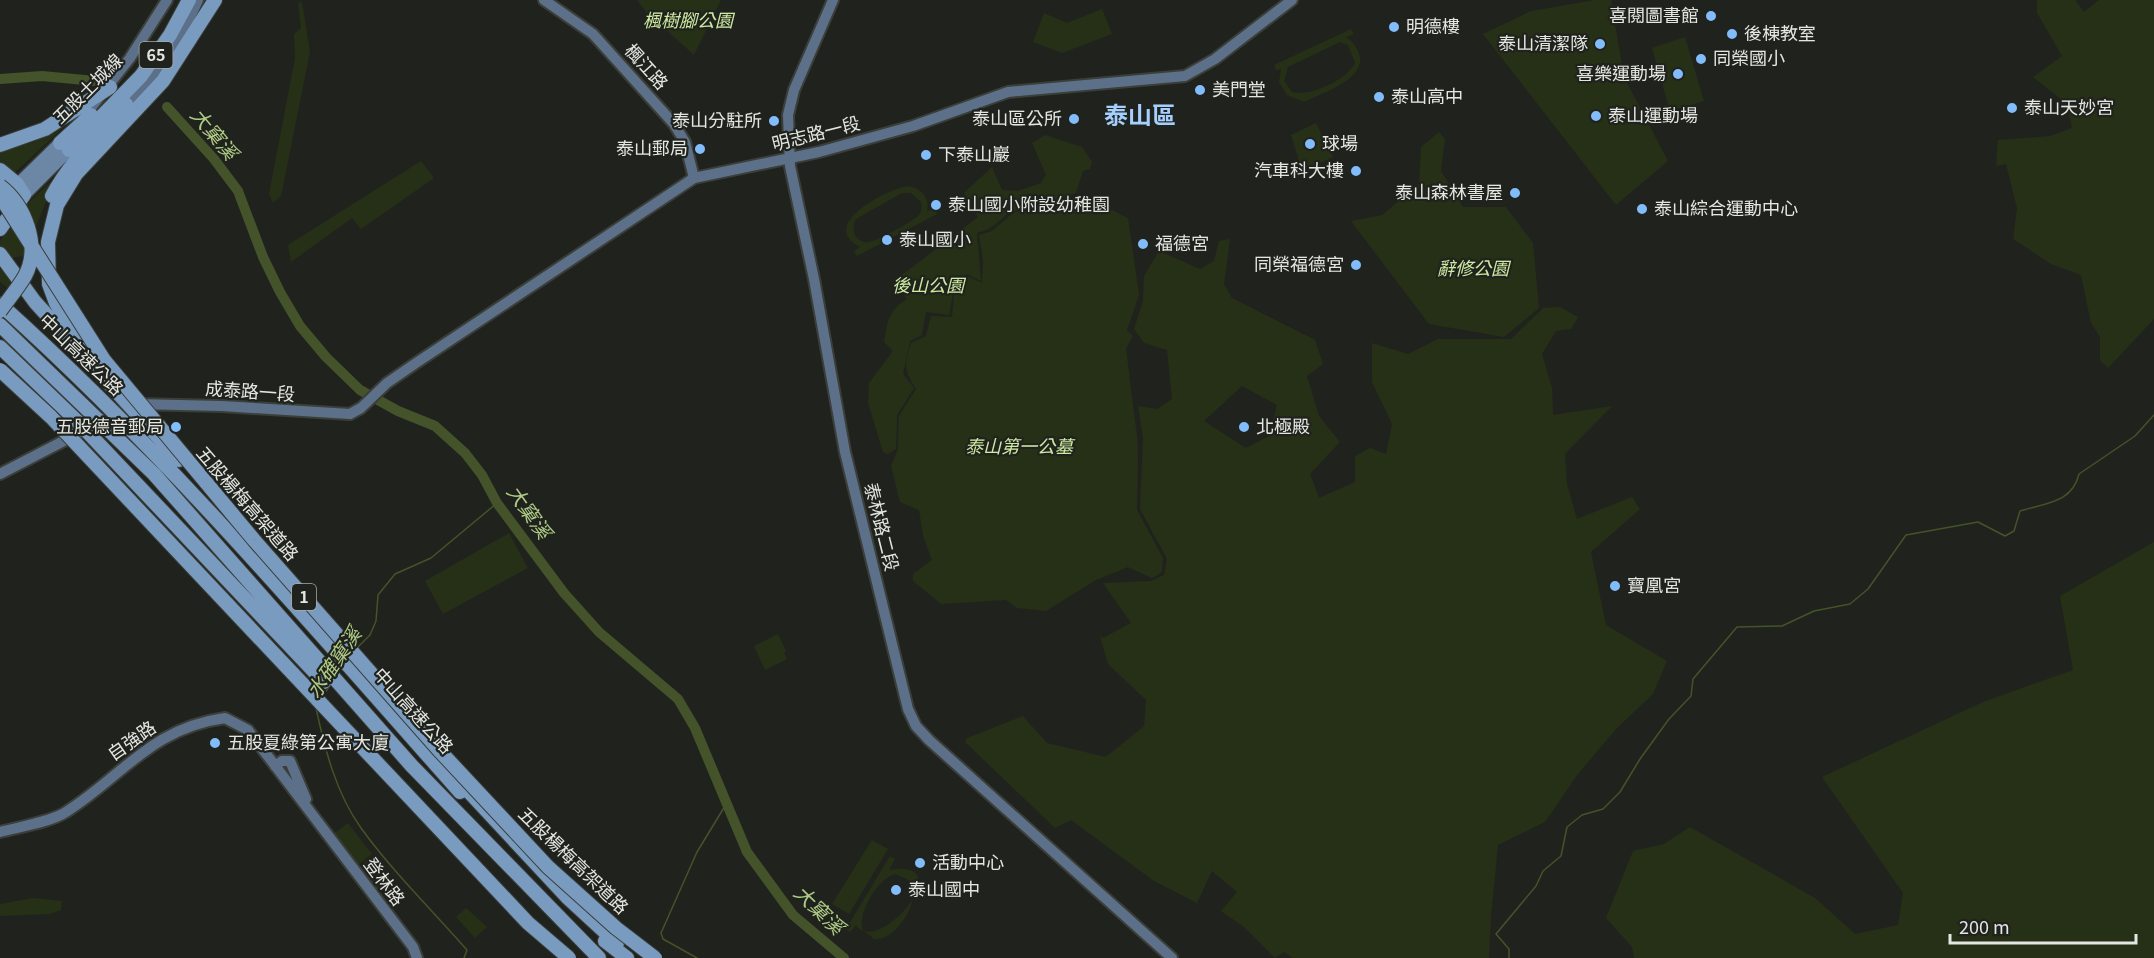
<svg xmlns="http://www.w3.org/2000/svg" width="2154" height="958" viewBox="0 0 2154 958" font-family="Georgia,'Noto Sans TC',serif">
	<rect width="100%" height="100%" fill="#20231d"/>
	<path fill="#263017" fill-rule="evenodd" d="M637,0h84l-27,55 -47,-42z
		M1595,0h16l13,77 44,84 -52,44 -133,-171 48,-23z
		M2037,0h38l9,12 15,-12h55v319l-46,49 -8,-8v-23l-9,-14 -10,-48 -30,-11 -38,-25 4,-31 -11,-44 -10,2 2,-26 52,-4 22,-8 -5,-24 -34,-27 29,-21 -25,-43z
		M302,2l8,50 -29,144 -8,7 -4,-9 26,-136 -1,-24 7,-6 -3,-25z
		M1102,9l10,25 -50,19 -29,-11 11,-29 23,10z
		M1351,29l3,5 -8,3c6,4 9,8 12,14 13,27 -36,42 -54,51l-17,-7 -8,-13 2,-13 -5,1 -2,-5zM1340,42l8,3 7,18c-8,17 -45,34 -63,29l-8,-11 4,-14z
		M1685,37l19,64 -34,10 -18,-63z
		M1316,123l17,34 -31,14 -11,-36z
		M64,127l-52,48 -12,-8v-15l34,-10z
		M1439,132l6,7 -4,32 22,36h43l27,36 6,65 -35,29 -75,-13 -78,-103 31,-6 37,-31 2,-37z
		M1045,135l37,12 10,15 -2,7 -7,2 -7,22 -67,20 -20,16 -12,4 4,48 -14,-7 -13,7 13,-5 15,7 1,-23 -4,-25 13,-4 21,-18 70,-17 45,22 11,77 -12,35 6,6 -7,13 12,96 -1,65 26,48 -1,14 -10,6 -24,-11 -32,13 -50,31 -29,-3 -11,-8 -65,4 -28,-23v-7l19,-14 -9,-24 -4,-26 -19,-8 -9,-36 7,-17 1,-33 17,-27c-12,-19 -12,-24 -5,-46l15,-7 5,-20 21,1 3,-33 -6,31 -23,-3 -4,23 -12,6 -7,33 11,14 -17,27 -1,34 -8,5 -5,-2 -15,-49 1,-20 24,-32 -9,-9c3,-20 5,-32 23,-43l-13,-18 84,-64 -14,-24 28,-26 10,23 16,1 23,-8 5,-8 -14,-32z
		M421,161l13,17 -73,51 -9,-11 -61,44 -3,-17z
		M63,170l-12,19 -16,40 -9,-24z
		M907,186c14,2 23,11 20,26l7,-4 3,6 -80,42 -3,-5 6,-4c-43,-22 26,-57 47,-61zM902,193h9l10,9c1,5 1,9 -2,13 -5,6 -42,26 -50,27 -14,2 -19,-13 -13,-23z
		M12,223l13,23 -1,10 -24,3v-18z
		M1230,239l-6,45 8,14 83,42 8,24 -16,12 12,40 21,26 -30,32 9,24 36,-16v-26l15,-8 16,6 6,-30 -20,-42v-39l36,11 30,-15h73l32,-31 17,-1 18,10 -7,12 -15,2 -14,23 10,34 1,27 59,-9 -47,48 2,30 10,35 55,-22 8,12 -49,43 15,73 61,36 -14,33 -37,35 -38,45 -33,48 -47,23 -7,71 -2,42h-196l-9,-6 -9,6 -31,-31 -23,-16 16,-19 -25,-21 -15,32 -43,-22 -83,-61 -16,8 -90,-86 2,-4 56,-22 24,27 59,14 38,-31 2,-26 -38,-36 -8,-28 3,2 28,-15 -28,-40 48,-2 13,-6 3,-16 -27,-50 3,-71 -5,-32 19,3 15,-10 -5,-49 -23,-7 -10,-14 9,-28 1,-25 15,-25 41,18 14,-8 5,-20zM1242,386l35,19 -8,31 -23,12 -42,-27z
		M22,266l-13,23 -9,-7v-13z
		M509,533l19,35 -85,46 -18,-33z
		M2154,542v416h-520l-2,-11 -26,-29 27,-67 31,-7 26,-17 125,71 40,36 43,-9 5,-32 -81,-116 161,-75 90,-32 -13,-74z
		M778,634l8,17 -2,2 3,6 -22,11 -11,-24z
		M348,823l24,31 -16,12 -24,-31z
		M872,840l16,9 -39,65 -17,-10z
		M890,856l5,3 -6,11c75,-12 -12,88 -33,55l-6,7 -4,-3zM896,874l15,7c11,18 -15,61 -37,58l-11,-9c-7,-15 16,-54 33,-56z
		M371,857l19,24 -12,10 -19,-24z
		M33,898l29,3 -1,9 -11,4 -50,2v-12z
		M466,908l21,19 -12,11 -19,-21z"/>
	<g fill="none" stroke-linecap="round" stroke-linejoin="round">
		<path stroke="#445329" stroke-width="1.5" d="M358,647l12,-12 6,-14 2,-26 17,-21 36,-16 66,-55
			M323,696l7,-11
			M316,708c9,42 20,85 45,120 31,43 71,82 106,122l-3,8
			M697,958l-34,-19 -2,-6 36,-81 31,-51
			M1509,958v-9l-13,-15 40,-48 7,-15 18,-15 6,-29 15,-12 21,-6 17,-17 20,-33 29,-40 22,-23 2,-17 44,-52 45,-1 32,-15 36,-7 18,-15 38,-54 72,-13 27,14 9,-5 6,-20c26,-8 52,-8 59,-37l56,-38 19,-21"/>
		<path stroke="#445329" stroke-width="10" d="M0,79l42,-3 53,5
			M167,107l47,52 24,32 25,66 17,35 20,34 26,31 34,33 38,21 37,15 30,27 17,22 15,28 67,90 35,39 79,67 17,29 52,124 46,63 51,43"/>
		<g stroke="#3b3e39" stroke-width="14">
			<path id="secondary" d="M544,0l49,34 81,90 11,18 9,36
				M833,0l-39,90 -6,25 2,51 24,113 31,173 63,257 8,17 13,14 243,218
				M121,108c38,-26 59,-67 77,-108
				M83,118l47,-60 37,-58
				M136,404l86,2 128,8 11,-6 26,-25 29,-20 278,-185 125,-26 94,-26 95,-34 177,-16 30,-17 77,-59
				M0,474l81,-42
				M275,766l7,-5h8l16,38
				M0,832c18,-5 51,-10 66,-20 57,-36 85,-84 159,-94l23,12 165,217 4,11"/>
		</g>
		<g stroke="#3b3e39" stroke-width="15">
			<path id="primary" d="M11,191l49,-48
				M18,201l51,-51"/>
		</g>
		<g stroke="#3b3e39" stroke-width="16">
			<path id="highway" d="M60,143l31,-28
				M0,145l45,-16 65,-42
				M69,150l72,-74 29,-41 19,-35
				M0,170l17,14 7,11 -24,34
				M52,196c19,-36 48,-61 74,-92
				M0,254l35,48 144,158
				M0,304c166,149 312,321 460,488
				M0,325l154,149 257,291 188,193
				M81,343l-25,-40 -7,-19 -1,-42 9,-37 19,-31 87,-93 52,-81
				M0,347l79,76 245,259
				M458,780l109,117 50,46
				M605,941l22,17"/>
		</g>
		<use href="#secondary" stroke="#5c7189" stroke-width="10"/>
		<use href="#primary" stroke="#6c87a6" stroke-width="12"/>
		<use href="#highway" stroke="#7a9bc0" stroke-width="14"/>
		<g stroke="#3b3e39" stroke-width="16" stroke-linecap="butt">
			<path id="highway-bridge" d="M0,186c25,19 41,60 25,90 -7,12 -17,24 -25,35
				M0,196l104,164 150,180 183,208 111,119 68,61 39,30
				M0,370l51,47 477,506 41,35"/>
		</g>
		<use href="#highway-bridge" stroke="#7a9bc0" stroke-width="14"/>
	</g>
	<g fill="#83bcfb" stroke="#20231d" stroke-width="2">
		<circle cx="1711" cy="16" r="6"/>
		<circle cx="1394" cy="27" r="6"/>
		<circle cx="1732" cy="34" r="6"/>
		<circle cx="1600" cy="44" r="6"/>
		<circle cx="1701" cy="59" r="6"/>
		<circle cx="1678" cy="74" r="6"/>
		<circle cx="1200" cy="90" r="6"/>
		<circle cx="1379" cy="97" r="6"/>
		<circle cx="2012" cy="108" r="6"/>
		<circle cx="1596" cy="116" r="6"/>
		<circle cx="1074" cy="119" r="6"/>
		<circle cx="774" cy="121" r="6"/>
		<circle cx="1310" cy="144" r="6"/>
		<circle cx="700" cy="149" r="6"/>
		<circle cx="926" cy="155" r="6"/>
		<circle cx="1356" cy="171" r="6"/>
		<circle cx="1515" cy="193" r="6"/>
		<circle cx="936" cy="205" r="6"/>
		<circle cx="1642" cy="209" r="6"/>
		<circle cx="887" cy="240" r="6"/>
		<circle cx="1143" cy="244" r="6"/>
		<circle cx="1356" cy="265" r="6"/>
		<circle cx="176" cy="427" r="6"/>
		<circle cx="1244" cy="427" r="6"/>
		<circle cx="1615" cy="586" r="6"/>
		<circle cx="215" cy="743" r="6"/>
		<circle cx="920" cy="863" r="6"/>
		<circle cx="896" cy="890" r="6"/>
	</g>
	<g text-anchor="middle" stroke-width="4.5" stroke-linejoin="round" paint-order="stroke">
		<g fill="#20231d" stroke="#a9aca7" stroke-width="1.5">
			<rect x="139.5" y="42" width="33" height="26" rx="4.5"/>
			<rect x="292" y="584" width="24" height="26" rx="4.5"/>
		</g>
		<g font-size="16" font-weight="bold" fill="#e4e6e2">
			<text x="156" y="61">65</text>
			<text x="304" y="603">1</text>
		</g>
		<g font-size="18" fill="#e4e6e2" stroke="#20231d" text-anchor="start">
			<text x="1699" y="22" text-anchor="end">喜閱圖書館</text>
			<text x="1406" y="33">明德樓</text>
			<text x="1744" y="40">後棟教室</text>
			<text x="1588" y="50" text-anchor="end">泰山清潔隊</text>
			<text x="1713" y="65">同榮國小</text>
			<text x="1666" y="80" text-anchor="end">喜樂運動場</text>
			<text x="1212" y="96">美門堂</text>
			<text x="1391" y="103">泰山高中</text>
			<text x="2024" y="114">泰山天妙宮</text>
			<text x="1608" y="122">泰山運動場</text>
			<text x="1062" y="125" text-anchor="end">泰山區公所</text>
			<text x="762" y="127" text-anchor="end">泰山分駐所</text>
			<text x="1322" y="150">球場</text>
			<text x="688" y="155" text-anchor="end">泰山郵局</text>
			<text x="938" y="161">下泰山巖</text>
			<text x="1344" y="177" text-anchor="end">汽車科大樓</text>
			<text x="1503" y="199" text-anchor="end">泰山森林書屋</text>
			<text x="948" y="211">泰山國小附設幼稚園</text>
			<text x="1654" y="215">泰山綜合運動中心</text>
			<text x="899" y="246">泰山國小</text>
			<text x="1155" y="250">福德宮</text>
			<text x="1344" y="271" text-anchor="end">同榮福德宮</text>
			<text x="164" y="433" text-anchor="end">五股德音郵局</text>
			<text x="1256" y="433">北極殿</text>
			<text x="1627" y="592">寶凰宮</text>
			<text x="227" y="749">五股夏綠第公寓大廈</text>
			<text x="932" y="869">活動中心</text>
			<text x="908" y="896">泰山國中</text>
		</g>
		<g font-size="18" font-style="italic" fill="#ceeaa3" stroke="#20231d">
			<text x="688" y="27">楓樹腳公園</text>
			<text x="1473" y="275">辭修公園</text>
			<text x="928" y="292">後山公園</text>
			<text x="1019" y="453">泰山第一公墓</text>
		</g>
		<g font-size="18" fill="#e4e6e2" stroke="#20231d">
			<text transform="translate(646 67) rotate(48)" y="6">楓江路</text>
			<text transform="translate(88 89) rotate(-45)" y="6">五股土城線</text>
			<text transform="translate(816 134) rotate(-14)" y="6">明志路一段</text>
			<text transform="translate(81 355) rotate(44)" y="6">中山高速公路</text>
			<text transform="translate(250 392) rotate(4)" y="6">成泰路一段</text>
			<text transform="translate(247 504) rotate(49)" y="6">五股楊梅高架道路</text>
			<text transform="translate(881 527) rotate(76)" y="6">泰林路二段</text>
			<text transform="translate(413 711) rotate(48)" y="6">中山高速公路</text>
			<text transform="translate(132 741) rotate(-35)" y="6">自強路</text>
			<text transform="translate(573 861) rotate(44)" y="6">五股楊梅高架道路</text>
			<text transform="translate(384 882) rotate(53)" y="6">登林路</text>
		</g>
		<g font-size="20" font-style="italic" fill="#b0cb86" stroke="#20231d">
			<text transform="translate(214 134) rotate(50)" y="7">大窠溪</text>
			<text transform="translate(529 512) rotate(55)" y="7">大窠溪</text>
			<text transform="translate(334 663) rotate(-56)" y="7">水確窠溪</text>
			<text transform="translate(819 910) rotate(44)" y="7">大窠溪</text>
		</g>
		<g font-size="24" font-weight="bold" fill="#a5cffe" stroke="#20231d">
			<text x="1140" y="124">泰山區</text>
		</g>
	</g>
	<path d="M1950 934v9h186v-9" fill="none" stroke="#e4e6e2" stroke-width="3"/>
	<text x="1959" y="934" font-size="18" fill="#e4e6e2" stroke="#20231d" stroke-width="4.5" paint-order="stroke">200 m</text>
</svg>
